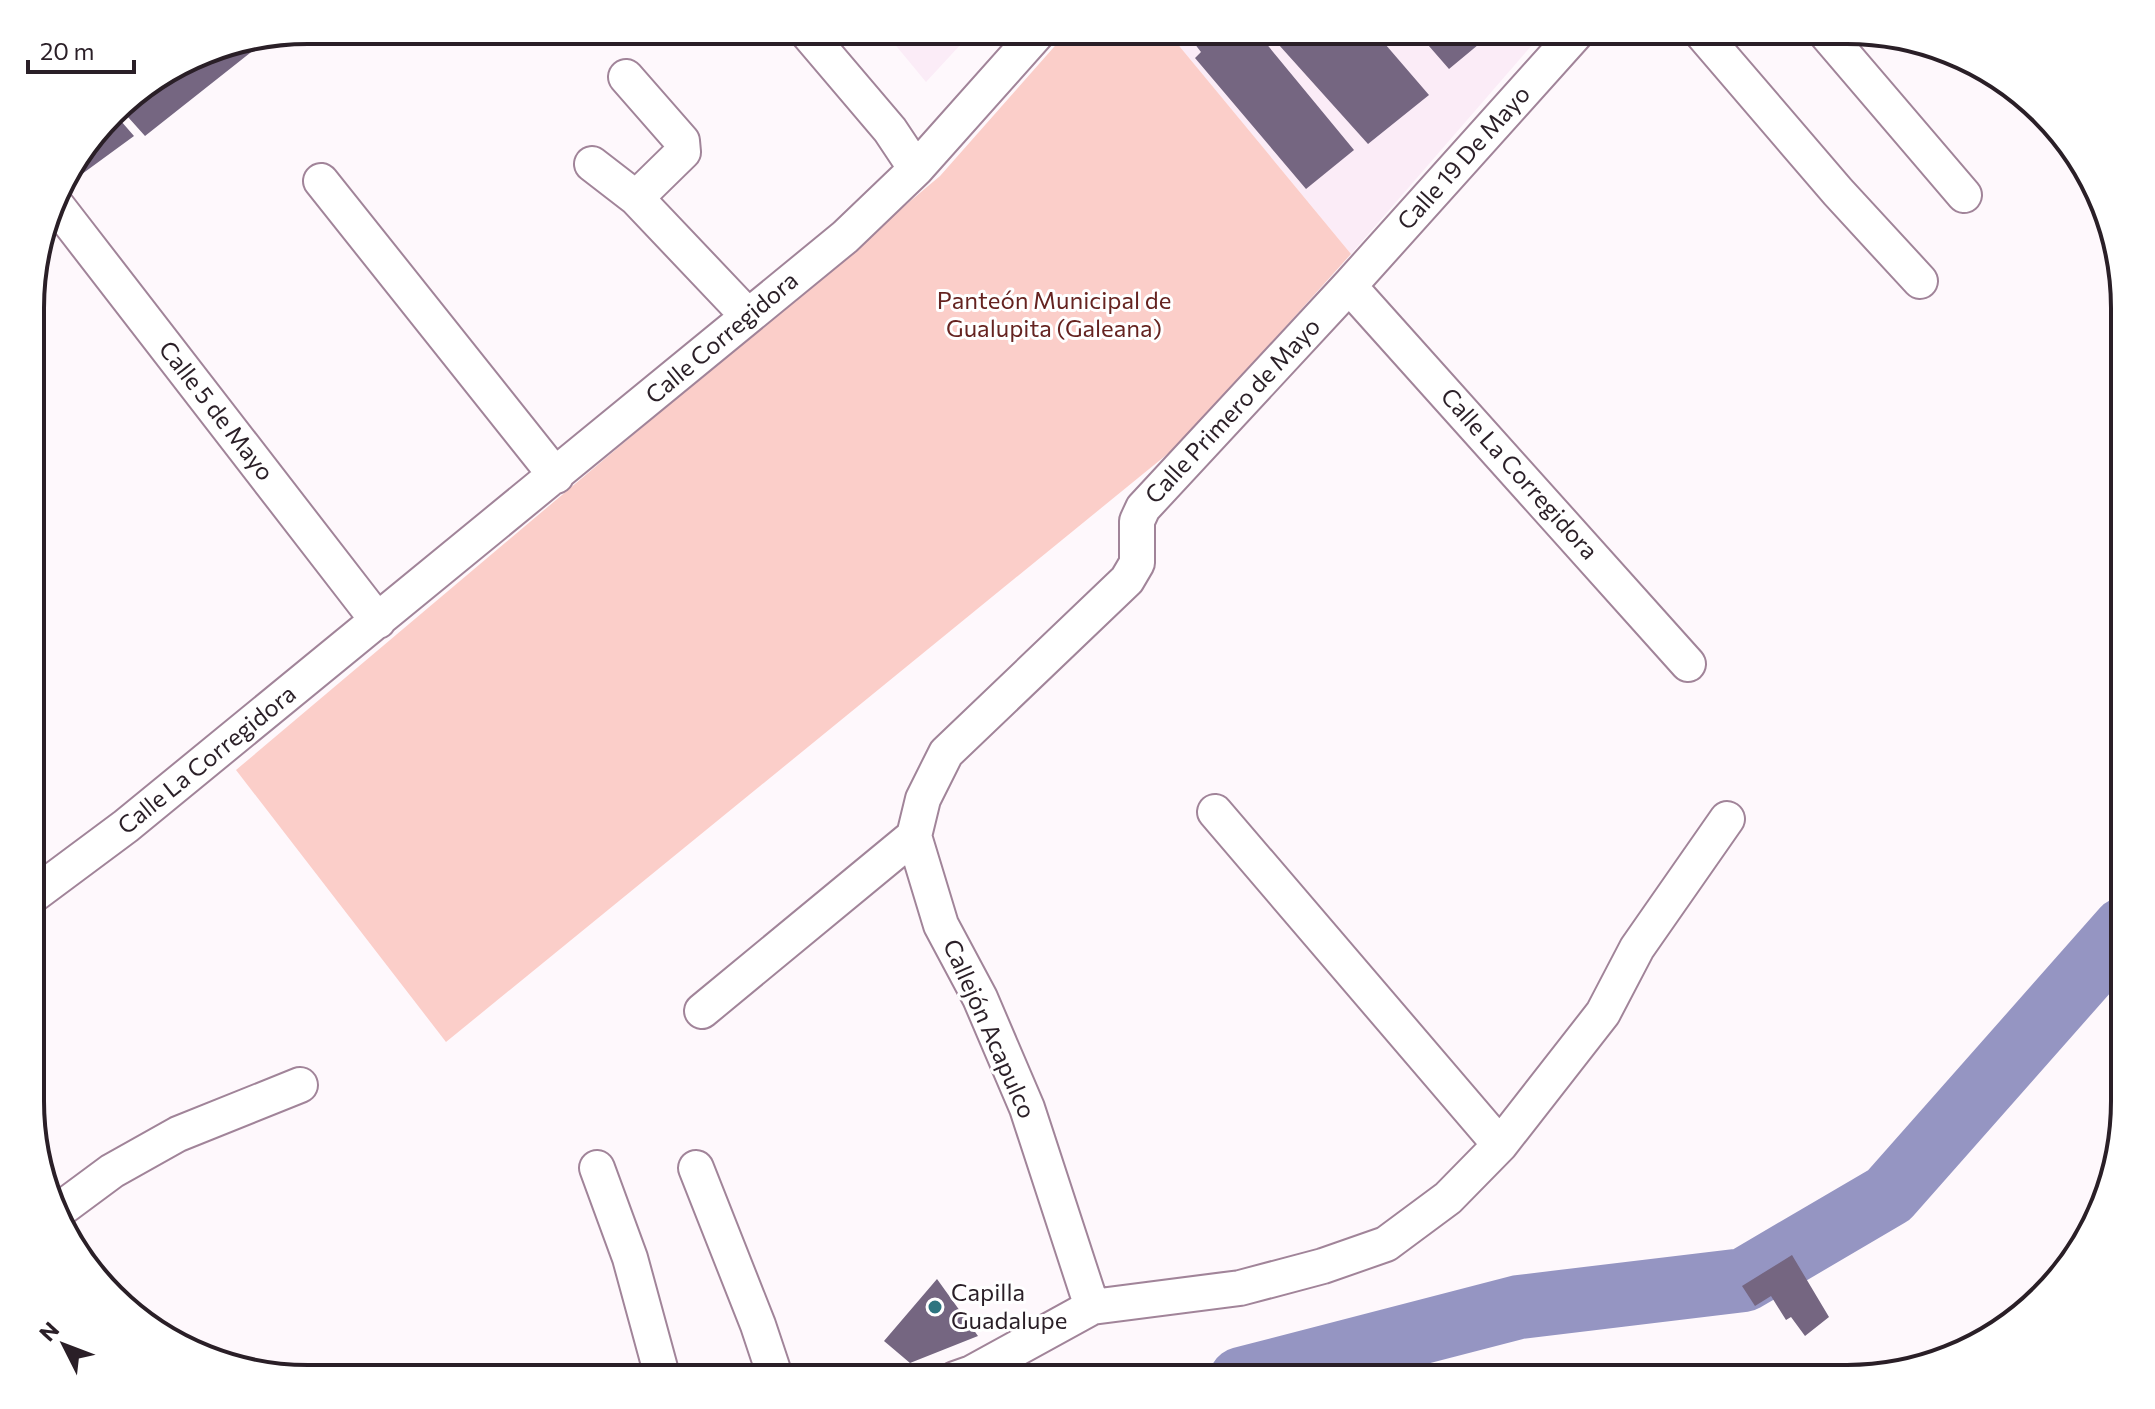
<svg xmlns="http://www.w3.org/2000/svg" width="2155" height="1409" viewBox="0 0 2155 1409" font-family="Commissioner,sans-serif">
	<rect width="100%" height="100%" fill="#fef8fc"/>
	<path fill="#fbecf7" d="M883,30h91l-48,52z
		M1166,30h379l-194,224z"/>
	<path fill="#fbcec9" d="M1069,30h97l185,224 -170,189 -735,599 -210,-272 704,-594z"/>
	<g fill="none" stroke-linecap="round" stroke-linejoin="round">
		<path stroke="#9595c2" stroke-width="64" d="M1241,1379l278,-72 225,-27 145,-85 235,-266"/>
	</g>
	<path fill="#756681" d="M1184,30h71l99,120 -48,39 -111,-131 6,-6z
		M1296,30h77l56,65 -61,49 -89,-99z
		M1415,30h81l-47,39z
		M269,38l-124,98 -26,-29 5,-8 78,-48z
		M114,113l20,23 -52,38 -8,-9z
		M1792,1255l37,62 -24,19 -14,-19 -5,3 -15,-24 -16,10 -13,-20z
		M937,1279l41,57 -68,27 -26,-22z"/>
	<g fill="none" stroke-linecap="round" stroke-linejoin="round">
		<g stroke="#a18499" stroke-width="38">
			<path id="minor" d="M805,30l85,100 26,39
				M1699,30l139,162 82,89
				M1823,30l141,165
				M626,77l56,64 1,11 -47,46
				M592,164l44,34 112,118
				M321,181l235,295
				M54,202l324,419
				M1349,286l339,378
				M1215,812l285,333
				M32,896l94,-70 719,-589 71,-68 124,-139
				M702,1011l212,-175
				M597,1168l33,90 33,121
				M696,1168l62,157 18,54
				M58,1211l54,-40 66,-37 122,-49
				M1092,1307l-65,-199 -47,-110 -39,-73 -27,-89 9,-37 23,-46 181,-173 10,-17v-42l6,-13 206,-222 230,-256
				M955,1379l17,-6 120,-66 148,-19 83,-22 63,-22 62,-46 52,-53 103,-132 34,-65 90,-129"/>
		</g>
		<use href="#minor" stroke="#fff" stroke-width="34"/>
	</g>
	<circle fill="#2d7580" stroke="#fff" stroke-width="3" cx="935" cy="1307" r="8"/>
	<g text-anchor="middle" stroke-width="6" stroke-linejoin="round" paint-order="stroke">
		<g font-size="24" fill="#2a1f27" stroke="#fff">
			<text transform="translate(1464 158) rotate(-48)" y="8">Calle 19 De Mayo</text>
			<text transform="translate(722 338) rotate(-40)" y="8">Calle Corregidora</text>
			<text transform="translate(216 411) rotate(52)" y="8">Calle 5 de Mayo</text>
			<text transform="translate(1233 411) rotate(-47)" y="8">Calle Primero de Mayo</text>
			<text transform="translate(1519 474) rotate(48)" y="8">Calle La Corregidora</text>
			<text transform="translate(207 760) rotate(-39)" y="8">Calle La Corregidora</text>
			<text transform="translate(989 1029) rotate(66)" y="8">Callejón Acapulco</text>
		</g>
		<g font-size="24" fill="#652320" stroke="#fff">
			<text x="1054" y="309">Panteón Municipal de<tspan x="1054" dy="28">Gualupita (Galeana)</tspan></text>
		</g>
		<g font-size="24" fill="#2a1f27" stroke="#fff" text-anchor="start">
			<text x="951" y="1301">Capilla<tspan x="951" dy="28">Guadalupe</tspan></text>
		</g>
	</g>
	<path d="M0 0H2155V1409H0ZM308 44H1847A264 264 0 0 1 2111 308V1101A264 264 0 0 1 1847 1365H308A264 264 0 0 1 44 1101V308A264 264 0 0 1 308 44Z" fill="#fff" fill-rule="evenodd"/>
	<path fill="none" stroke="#2a1f27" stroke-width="4" d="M308 44H1847A264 264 0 0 1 2111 308V1101A264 264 0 0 1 1847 1365H308A264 264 0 0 1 44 1101V308A264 264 0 0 1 308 44Z"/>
	<g transform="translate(64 1345) rotate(312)" stroke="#ffffff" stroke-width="6" paint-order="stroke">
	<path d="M0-6L14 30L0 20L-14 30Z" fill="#2a1f27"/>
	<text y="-12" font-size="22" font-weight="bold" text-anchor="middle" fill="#2a1f27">N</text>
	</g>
	<path d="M28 60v12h106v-12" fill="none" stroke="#2a1f27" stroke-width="4"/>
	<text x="40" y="60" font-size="24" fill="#2a1f27" stroke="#ffffff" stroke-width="6" paint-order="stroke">20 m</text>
</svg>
